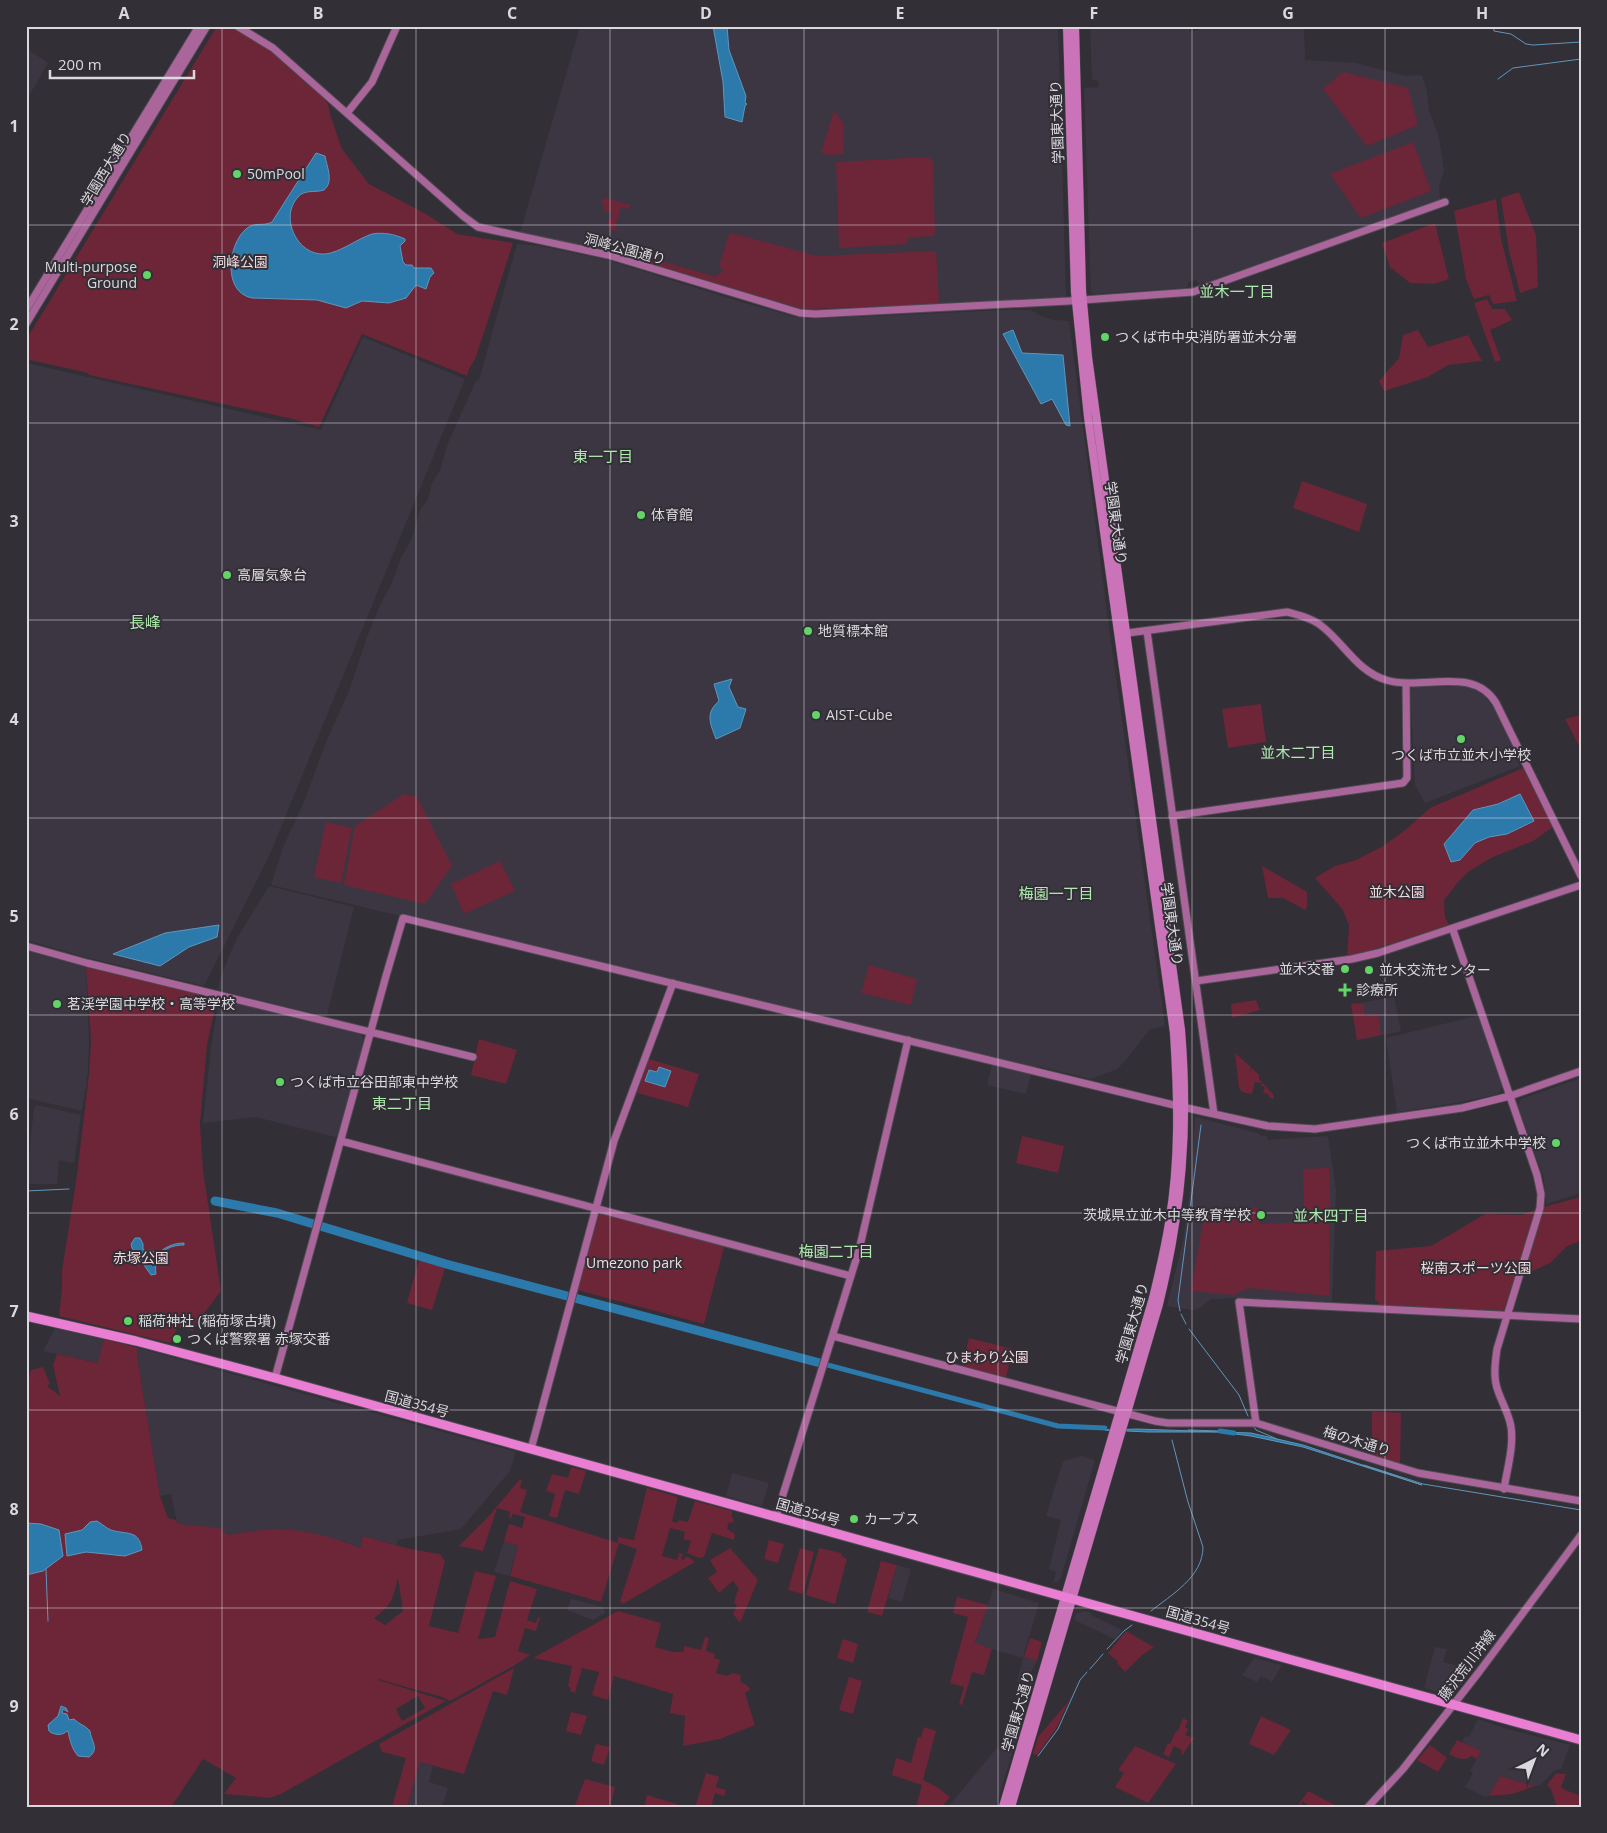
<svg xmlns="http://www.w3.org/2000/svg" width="1607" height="1833" viewBox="0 0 1607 1833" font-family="'Open Sans','Noto Sans JP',sans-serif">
	<rect width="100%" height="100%" fill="#322f36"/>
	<path fill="#3c3643" d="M580,26h478l8,270 -2,2 -259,11 -34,-8 -166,-51 -85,-17z
		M1090,26h99l1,6 21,-6h93l1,34 51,3 49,13 15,-1 2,1 5,15 2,20 10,26 5,34 -5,15 1,14 -240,85 -4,-5 -8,2v5l-3,1 -92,6 -2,-2 -7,-204 15,-1 -1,-7h-6z
		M26,48l22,15 -18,31 -4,-2z
		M517,244l23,2 67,14 134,42 51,14 17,3 198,-9h24l10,6 13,4 15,1 39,299 57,406 -15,3 -24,31 -9,9 -26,10 -54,-13 -1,2 -765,-183 12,-38 21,-45 22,-60 23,-51 18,-54 13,-32 12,-22 8,-23 11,-20 9,-30 8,-11 4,-16 8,-13 8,-27 28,-62 3,-1z
		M363,337l102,42 -195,475 -66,132 -119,-29 -59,-17v-577l295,67z
		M1462,686l9,2 12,6 15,18 22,54 -95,37 -10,-18 -5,-95 3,-3z
		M269,886l85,21 -27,108 -1,1 -108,-26 3,-15 16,-37z
		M26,951l60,16 3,74 -1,31 -6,39 -56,-13z
		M1394,997l7,34 -36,8 -6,-36z
		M219,999l141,34 4,7 -26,96 -3,1 -79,-20 -53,6 8,-76z
		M1480,1015l23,69 -4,10 -43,9 -59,9 -11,-74z
		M992,1064l39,10 -5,20 -39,-9z
		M1581,1078v115l-35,11 -2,-25 -26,-73 3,-7z
		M37,1105l44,10 -7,48 -15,-3 -2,24h-31l8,-77z
		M1196,1117l61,16 5,3h5l1,4 60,-4 8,54 -4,112 -97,-4 -24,1 -13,10 -6,1 -25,-4 16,-65 8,-57 4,-66z
		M55,1328l49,11 -5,24 -56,-12z
		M138,1348l378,104 -6,19 -49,58 -63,11 -2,5 -33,-9 -3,12 -14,-6 -45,-10 -25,-3 -49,6 -50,-12 -6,-29 -11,2 -23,-140z
		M1081,1456l14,4 -33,114 -3,7 -6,2 3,-11 -7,-3 12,-49 -15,-4 17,-55z
		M732,1473l37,10 -7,23 -36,-10z
		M504,1541l14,5 -9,30 -15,-4z
		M897,1565l14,4 -9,33 -14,-4z
		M993,1589l46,14 -16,54 14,4 -13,23 -7,-2 6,-24 -48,-14z
		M571,1599l32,8 2,6 -12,7 -26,-10z
		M1085,1611l7,2 -1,2 31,15 -7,9 -41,-19 2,-6z
		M1435,1647l12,2 -4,13 16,4 -2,10 9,3 -13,15h-6l-23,-6z
		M1254,1658l28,7 -10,17 -11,-6 -4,6 -15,-7z
		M1036,1672l-40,135h-48l67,-81 7,-29z
		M1478,1719l26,9 66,17 -9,24 -6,1 -15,15 -5,1 -35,-10 -11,20 -4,1 -20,-10 8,-14 -3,-2 11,-19 -19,-10 3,-6 4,1z
		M420,1762l13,4 -4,16 19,6 -6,19h-35z"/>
	<path fill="#6d2538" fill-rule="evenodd" d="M217,26h14l32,18 52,44 13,16 3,13 11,32 27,35 57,30 31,20 56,9 -37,114 -7,12 -2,7 -105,-42 -43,93 -26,-8 -204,-44 -1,-2 -62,-14v-19z
		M1343,72l65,16 10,37 -51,21 -44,-57z
		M834,111l9,12 1,31 -15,1 -8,-2z
		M1413,142l18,49 -70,27 -31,-44z
		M927,157l4,2 2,4 2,70 -2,3 -26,2v6l-66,4 -2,-2 -3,-84z
		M1519,192l17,43 2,52 -18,6 -11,-42 -8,-53z
		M606,198l24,7 -1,4 -8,-2 -6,21 3,2 -1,1 -6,-1 -4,-9 5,-5 -2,-4h-5l-2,-5 1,-1 -3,-6z
		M1496,199l5,40 16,62 -24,3 -4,-9 -15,4 -8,-20 -12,-68z
		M1435,223l14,56 -15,5 -24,-1 -20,-16 -8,-24z
		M732,233l85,23 119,-5 3,50 -3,3 -122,5 -16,-1 -152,-46 2,-5 68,20 2,-3 6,-3 -5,-4 9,-31z
		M1487,299l5,10h13l7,11 -22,10 11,30 -6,2 -21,-59z
		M1418,330l10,17 40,-12 14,26 -34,4 -20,12 -44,14 -5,-10 20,-23 4,-23z
		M1302,481l65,23 -8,28 -66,-24z
		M1261,704l5,38 -38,6 -6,-39z
		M1581,715v33h-1l-15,-29z
		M1523,768l30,59 -20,14 -42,17 -23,14 -8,8 -16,20 1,17 4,8 -102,33 2,-33 -6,-15 -28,-32 20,-12 21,-6 27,-14 21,-15 26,-23z
		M404,794l13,3 35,69 -27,38 -81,-19 11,-59z
		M326,822l26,6 -11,55 -27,-6z
		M500,861l15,30 -51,23 -13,-30z
		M1262,866l45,26v14l-2,4 -22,-12h-15z
		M869,965l48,14 -6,26 -50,-12z
		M86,967l131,31 -10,47 -7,79 3,46 18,121 -19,25 -9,15 -15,-4 -8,16 -111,-27 3,-27v-18l15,-96 12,-100 2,-35z
		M1256,1000l4,10 -28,8 -1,-14z
		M1359,1003v2l4,-1 2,12 13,-2 3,21 -24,5 -6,-36z
		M479,1039l38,11 -11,34 -35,-9z
		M1235,1053l16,14 -1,5 2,-4 7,7v4l14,15 1,5 -5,-2 -1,-3 -5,-1 2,-6 -4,-1 1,-3 -7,-1 -3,12 -10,-2 -3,-4z
		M649,1059l50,15 -11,33 -51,-14z
		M1022,1136l42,10 -6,27 -42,-10z
		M1329,1168l2,51h-27l-1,-50z
		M1581,1197v44l-14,5 -17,17 -34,16 -7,27 -7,5 -124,-6 1,-3 -4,-2 1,-49 55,-5 54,-32 37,1 18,-7z
		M1216,1208h41l3,16 69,-3v75l-81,-8 -15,7 -42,-4 14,-81z
		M602,1213l122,34 -20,77 -127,-34 19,-74z
		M419,1260l26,8 -13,42 -25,-7z
		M969,1338l44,11 -7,28 -44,-11z
		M104,1339l34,9 -1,8 23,140 8,22 8,2 1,3 8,2 35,3 7,7c16,-2 34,-6 50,-6 27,1 58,8 83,19l3,-12 47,13 30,5 5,7 -16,65 29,7 17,-62 21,5 -18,63 17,-2 15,-56 27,8 -10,31 9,3 2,-6 2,1 -4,13 -11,-3 -7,23 12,4 -15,10 -65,36 -8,-4 -64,-18v1l68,21 -165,93 -11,4 -46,-4 12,-16 -33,-19 -32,48h-145v-413c5,-7 1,-16 5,-24l12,-3 7,17 -3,2 13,10 -7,-31 4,-11 41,9zM398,1578l5,33 -18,14 -11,-7c19,-14 18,-18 24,-40zM418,1696l7,12 -23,13 -6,-12z
		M1372,1411l29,2 -1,52 -31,-11 3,-20z
		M571,1467l15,4 -7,23 -14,-4 -8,28 -8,-2 6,-22 -9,-3 6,-17 16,4z
		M520,1479l2,2 -2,7 7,2 -7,22 98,31v-6l16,3 13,-52 31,9 -6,24 5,2 2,-3 9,2 7,-21 37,10v6l2,3 -1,3 -4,-1 -2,7 8,5 -1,6 -22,-7 -8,24 -5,1 -12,-5 4,-12 -8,-2 2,-7 -15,-4 -8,28 15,4 2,-7 4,1 -2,5 3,1 1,-3h4l6,5 -72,42 -3,-3 17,-52 -18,-6 -18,59 -91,-26 8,-30 -14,-5 5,-17 13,4 3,-11 -12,-3 -2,4h-2l1,-6 -13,-4 -14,43 -24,-5 29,-29z
		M769,1540l15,4 -6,19 -14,-4z
		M730,1548l28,32 -18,43 -7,-9 4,-9 -3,-2 3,-11 2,-3 -6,-8 -14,12 -11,-15 9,-6 -7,-12z
		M800,1548l14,4 -11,42 -15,-4z
		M819,1548l22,5 1,3 5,3 -12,45 -29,-9z
		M881,1561l16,4 -15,51 -15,-4z
		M957,1597l31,8 -13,38 17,6 -8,26 -12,-3 -10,33 -3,-1 5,-17 -14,-4 18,-66 -15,-4z
		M618,1611l43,12 -6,24 18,5h11v-6l17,4 4,-13 4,1 -3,13 9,3 -1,4 6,2 -4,13 11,3 6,-3 8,2 -1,6 8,5 2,4 -5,3 10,32 -35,14 -37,7 2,-30 -15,-3 3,-19 -59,-18 -6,24 -16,-5 7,-23 -17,-4 -7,25 -5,-2 1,-3 -3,-2 4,-20 -39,-8z
		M1126,1631l28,16 -12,8 -17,17 -8,-9 1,-1 -10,-9z
		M1030,1638l12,4 -5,19 -13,-4z
		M843,1639l15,5 -5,19 -16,-5z
		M514,1668l-7,27 -14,-4 -29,83 -44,-12 -13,45h-15l14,-49 -24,-6 -3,-8z
		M849,1677l13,4 -9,33 -14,-4z
		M1075,1688l-19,41 -19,26 -4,-1 5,-17 30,-35z
		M571,1712l16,4 -6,19 -15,-4z
		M1261,1716l30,14 -17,25 -25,-11z
		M1183,1718l5,3 -3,6 3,2 -3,6 9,3 -13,19 1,-7 -8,-4 -5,11 -6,-3 5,-11 2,1 6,-13h2z
		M924,1727l12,4 -13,49 14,7 13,10 -8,10h-26l6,-22 -30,-10 4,-17 15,5 7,-26h3z
		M1457,1740l24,11 -4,8 -6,-3c-6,6 -15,2 -22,-2z
		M596,1744l14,3 -6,18 -13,-4z
		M1430,1745l17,13 -9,14 -21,-12z
		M1135,1746l41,18 -28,39 -33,-16 9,-14 -6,-3z
		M706,1773l13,4 -3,10 10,3 -2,6 -9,-3 -4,14h-16z
		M1556,1773l10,1 -5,13 2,2 18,7v11h-24l-6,-18 -4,-4z
		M1500,1776l35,10 -23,8 -23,2z
		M585,1779l30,8 -5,20h-33l-2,-2z
		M1308,1791l31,16h-17l-5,-3 -2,3h-5l-7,-6 -4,6h-2z
		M647,1795l40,12h-43z"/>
	<path fill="#2b7aab" stroke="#6096ba" d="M713,26h14l2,24 17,46 -1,7 2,1 -2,2 -3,16 -17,-5 -2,-35z
		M316,153l9,3c2,11 9,26 -1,34 -9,3 -19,-1 -26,7 -19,20 -1,59 27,57 14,-1 32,-15 47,-20 11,-2 22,0 33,5v2l-5,5 3,16 3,3h6l2,3h17l3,5 -4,4 -4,12 -10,-4 -10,13 -17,5 -27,-2 -16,7 -29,-8 -65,-2c-30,-6 -24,-54 -6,-69 9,-8 17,-2 26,-7z
		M1013,330l9,23 41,2 7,71 -4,-1 -14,-26 -11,5 -38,-70z
		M732,679l-3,8 9,20 8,2 -6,19 -24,11c-6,-16 -11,-26 3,-38l-5,-17z
		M1520,794l14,27 -27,13 -18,3 -14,6 -15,17 -9,2 -7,-18 29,-34 25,-6z
		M219,925l-2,12 -28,10 -29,19 -47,-12 52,-21z
		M659,1067l12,4 -6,16 -20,-6 4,-11 8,2z
		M135,1238h5l3,6v5l3,2 5,-1 6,5c7,-8 17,-12 27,-12v2c-18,0 -31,10 -28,29l-5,1 -19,-27 -1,-4z
		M1137,1429l114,4 52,12 119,40 -119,-38 -52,-11 -32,-4h-71l-43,-2z
		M97,1521c5,3 9,7 14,9 16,5 28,-1 31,20l-17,6 -39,-4 -19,4 -2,-22 17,-4 8,-8z
		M26,1523l15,1 18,6 4,26 -20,15 -17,4z
		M61,1706l5,2 2,4 -5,-3 -1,4 5,1 2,6 5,-1c6,6 11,6 16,12 1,10 10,18 -1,26l-11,-1c-6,-7 -8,-15 -10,-25h-1c-4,5 -14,4 -18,0l-1,-6 10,-9z"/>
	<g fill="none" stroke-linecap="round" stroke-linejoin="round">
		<path stroke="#6096ba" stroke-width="1" d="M1493,26l1,5 17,3 15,10 7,1 48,-3
			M1498,79l15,-11 68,-9
			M26,1191l43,-2
			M1180,1311l-2,-11 23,-175
			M1181,1314l5,10
			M1189,1329l50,66 9,21
			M1254,1427l2,3 21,9
			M1188,1430l32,1
			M1364,1465l59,19 158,26
			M46,1569l2,52
			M1151,1611c20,-16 52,-34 52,-64l-15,-45 -16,-62
			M1107,1649l17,-18 8,-6
			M1090,1669l13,-15
			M1038,1756l20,-27 22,-49 7,-8"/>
		<path stroke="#2b7aab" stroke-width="5" d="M820,1363l238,63 47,2
			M1220,1431l14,2"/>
		<path stroke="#2b7aab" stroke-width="9" d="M215,1201l62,12 169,51 374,99"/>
		<g stroke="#4d4a51" stroke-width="9">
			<path id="secondary" d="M237,26l36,22 190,168 15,11 130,28 192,58 15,1 254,-13 124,-9 252,-90
				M347,113l25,-31 25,-56
				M26,310l173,-284
				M26,324l181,-298
				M1147,631l67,483
				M1120,634l167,-22c11,3 22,5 32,12 24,17 37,47 67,56 36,11 87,-15 110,23l85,173
				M1172,816l231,-33 4,-5 -1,-94
				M1453,930l84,245 4,19 -1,14 -43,141c-2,14 -4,29 1,42 4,12 11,23 13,36 3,20 -4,42 -7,62
				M26,946l61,17 386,94
				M1196,981l156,-22 26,-6 203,-68
				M341,1141l510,135
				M833,1336l322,85 13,2h88l162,50 163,28
				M275,1378l111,-402 17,-58 775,188 90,20 47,3 147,-21 48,-12 71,-25
				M1256,1423l-17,-121 342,17
				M531,1449l83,-308 59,-158
				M776,1517l83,-267 49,-210
				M1368,1807l35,-38 76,-97 102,-137"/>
		</g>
		<g stroke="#4d4a51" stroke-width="9">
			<path id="primary" d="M1003,1807l150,-509c6,-25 12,-49 16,-75 11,-63 9,-127 5,-190l-86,-616 -13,-125 -8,-266
				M1011,1807l148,-503c23,-94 30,-177 22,-274l-93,-673 -6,-66 -7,-265"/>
		</g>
		<g stroke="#4d4a51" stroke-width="11">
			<path id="highway" d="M26,1316l110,25 139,37 1306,362"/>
		</g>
		<use href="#secondary" stroke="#aa659b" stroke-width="7"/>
		<use href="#primary" stroke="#cb73b9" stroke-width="8"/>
		<use href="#highway" stroke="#e97ed3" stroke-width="9"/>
	</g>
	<path fill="none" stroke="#dbd9de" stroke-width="1" stroke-opacity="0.55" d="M222,26v1781M416,26v1781M610,26v1781M804,26v1781M998,26v1781M1192,26v1781M1385,26v1781M26,225h1555M26,423h1555M26,620h1555M26,818h1555M26,1015h1555M26,1213h1555M26,1410h1555M26,1608h1555"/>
	<g fill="#63d468" stroke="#322f36" stroke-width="2">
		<circle cx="237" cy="174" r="5"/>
		<circle cx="147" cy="275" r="5"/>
		<circle cx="1105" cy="337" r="5"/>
		<circle cx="641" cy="515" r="5"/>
		<circle cx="227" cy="575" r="5"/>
		<circle cx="808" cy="631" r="5"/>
		<circle cx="816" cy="715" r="5"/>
		<circle cx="1461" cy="739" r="5"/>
		<circle cx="1345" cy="969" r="5"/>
		<circle cx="1369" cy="970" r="5"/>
		<path d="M1342.5 982.5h5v5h5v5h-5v5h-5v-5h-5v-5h5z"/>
		<circle cx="57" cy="1004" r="5"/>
		<circle cx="280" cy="1082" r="5"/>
		<circle cx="1556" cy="1143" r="5"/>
		<circle cx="1261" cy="1215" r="5"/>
		<circle cx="128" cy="1321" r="5"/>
		<circle cx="177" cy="1339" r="5"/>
		<circle cx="854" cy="1519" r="5"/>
	</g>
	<g text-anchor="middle" stroke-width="4" stroke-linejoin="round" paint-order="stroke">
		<g font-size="14" fill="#dbd9de" stroke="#322f36">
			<text transform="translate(1057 122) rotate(-92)" y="5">学園東大通り</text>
			<text transform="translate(106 169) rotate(-59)" y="5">学園西大通り</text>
			<text transform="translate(625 249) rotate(15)" y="5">洞峰公園通り</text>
			<text transform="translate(1116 523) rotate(82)" y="5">学園東大通り</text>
			<text transform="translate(1172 924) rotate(82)" y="5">学園東大通り</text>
			<text transform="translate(1132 1323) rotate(-74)" y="5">学園東大通り</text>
			<text transform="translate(417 1404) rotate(15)" y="5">国道354号</text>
			<text transform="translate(1357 1441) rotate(17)" y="5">梅の木通り</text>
			<text transform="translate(808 1512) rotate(16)" y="5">国道354号</text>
			<text transform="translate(1198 1620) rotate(16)" y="5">国道354号</text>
			<text transform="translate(1467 1665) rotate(-53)" y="5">藤沢荒川沖線</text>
			<text transform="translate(1018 1711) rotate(-74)" y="5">学園東大通り</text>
		</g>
		<g font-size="14" fill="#dbd9de" stroke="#322f36" text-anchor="start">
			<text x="247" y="179">50mPool</text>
			<text x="137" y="272" text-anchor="end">Multi-purpose<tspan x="137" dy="16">Ground</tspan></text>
			<text x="1115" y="342">つくば市中央消防署並木分署</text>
			<text x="651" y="520">体育館</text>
			<text x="237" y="580">高層気象台</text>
			<text x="818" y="636">地質標本館</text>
			<text x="826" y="720">AIST-Cube</text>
			<text x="1461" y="760" text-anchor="middle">つくば市立並木小学校</text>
			<text x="1335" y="974" text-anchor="end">並木交番</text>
			<text x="1379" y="975">並木交流センター</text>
			<text x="1356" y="995">診療所</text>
			<text x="67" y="1009">茗渓学園中学校・高等学校</text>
			<text x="290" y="1087">つくば市立谷田部東中学校</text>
			<text x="1546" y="1148" text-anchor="end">つくば市立並木中学校</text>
			<text x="1251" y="1220" text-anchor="end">茨城県立並木中等教育学校</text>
			<text x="138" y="1326">稲荷神社 (稲荷塚古墳)</text>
			<text x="187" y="1344">つくば警察署 赤塚交番</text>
			<text x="864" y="1524">カーブス</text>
		</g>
		<g font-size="14" fill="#f3dade" stroke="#322f36">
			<text x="240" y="267">洞峰公園</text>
			<text x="1397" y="897">並木公園</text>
			<text x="141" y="1263">赤塚公園</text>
			<text x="634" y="1268">Umezono park</text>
			<text x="1476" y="1273">桜南スポーツ公園</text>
			<text x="987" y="1362">ひまわり公園</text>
		</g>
		<g font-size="15" fill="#afeaaf" stroke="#322f36">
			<text x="1237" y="297">並木一丁目</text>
			<text x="603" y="462">東一丁目</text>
			<text x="1298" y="758">並木二丁目</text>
			<text x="1056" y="899">梅園一丁目</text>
			<text x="402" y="1109">東二丁目</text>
			<text x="1331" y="1221">並木四丁目</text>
			<text x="836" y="1257">梅園二丁目</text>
		</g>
		<g font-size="16" fill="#afeaaf" stroke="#322f36">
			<text x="145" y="628">長峰</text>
		</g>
	</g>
	<rect width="1607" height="1833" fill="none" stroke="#322f36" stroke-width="55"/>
	<g transform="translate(1534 1760) rotate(42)" stroke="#322f36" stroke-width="4" paint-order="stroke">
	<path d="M0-4L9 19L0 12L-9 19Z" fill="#dbd9de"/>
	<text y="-8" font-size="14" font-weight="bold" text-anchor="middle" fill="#dbd9de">N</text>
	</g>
	<path d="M50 70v8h144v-8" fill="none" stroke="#dbd9de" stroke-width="2.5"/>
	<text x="58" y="70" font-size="15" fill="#dbd9de" stroke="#322f36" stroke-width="4" paint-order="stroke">200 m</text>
	<rect x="28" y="28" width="1552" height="1778" fill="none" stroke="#dbd9de" stroke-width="2"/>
	<g font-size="16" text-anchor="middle" font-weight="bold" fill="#dbd9de">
		<text x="124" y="19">A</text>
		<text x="318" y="19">B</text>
		<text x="512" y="19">C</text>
		<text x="706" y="19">D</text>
		<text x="900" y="19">E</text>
		<text x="1094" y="19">F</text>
		<text x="1288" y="19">G</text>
		<text x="1482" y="19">H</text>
		<text x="14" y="132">1</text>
		<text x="14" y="330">2</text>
		<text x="14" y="527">3</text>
		<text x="14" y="725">4</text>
		<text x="14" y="922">5</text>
		<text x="14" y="1120">6</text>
		<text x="14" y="1317">7</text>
		<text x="14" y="1515">8</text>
		<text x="14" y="1712">9</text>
	</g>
</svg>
